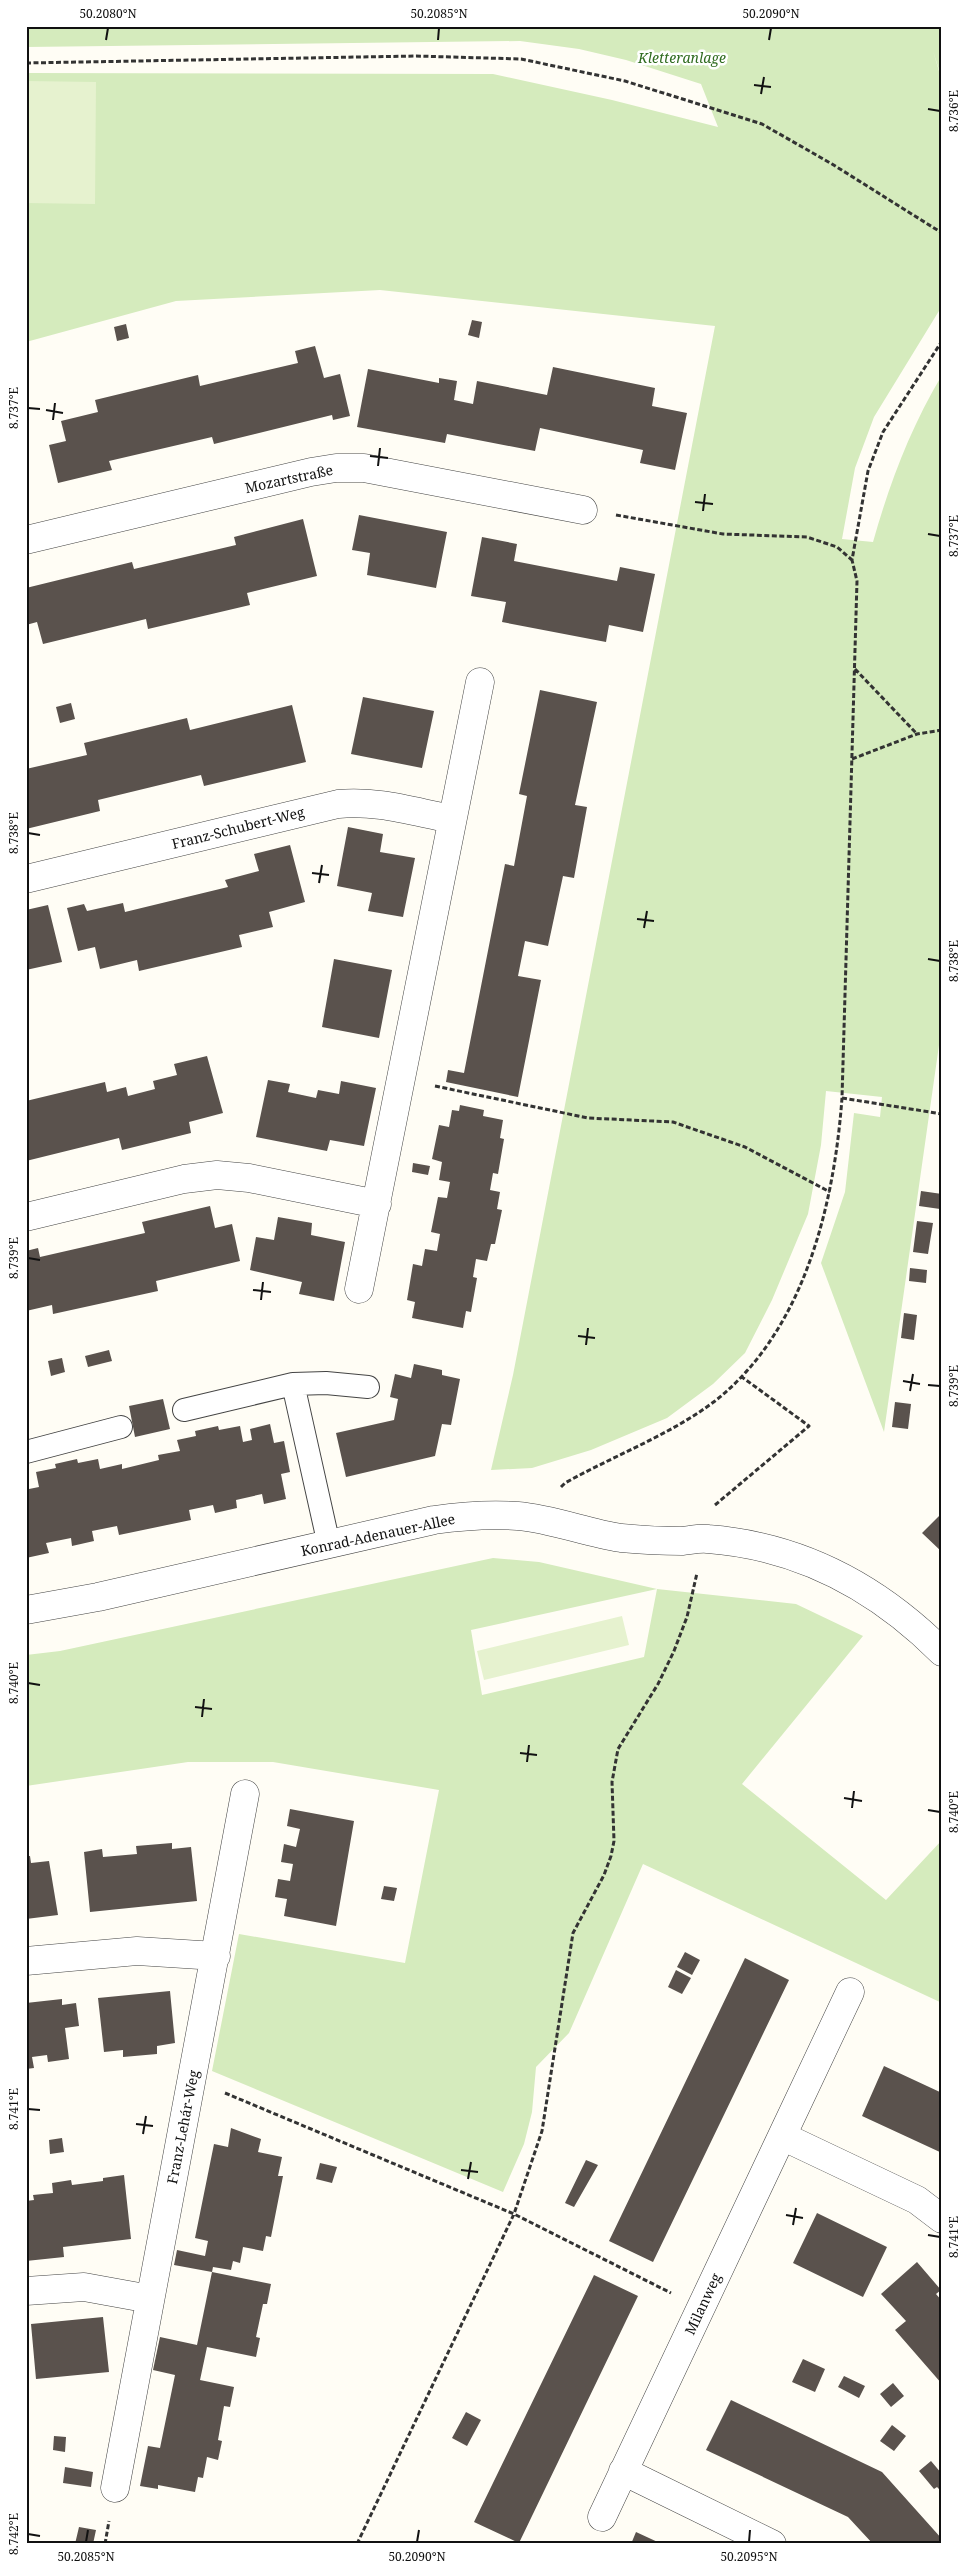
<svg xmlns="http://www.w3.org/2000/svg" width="968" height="2570" viewBox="0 0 968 2570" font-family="'Noto Serif',serif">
	<rect width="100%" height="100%" fill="#fffdf5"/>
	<path fill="#d5ebbd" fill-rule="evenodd" d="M26,26h916v53l-9,-28 9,30v225l-68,111 -19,51 -13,71 31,3c17,-60 37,-113 69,-167v649l-58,408 -63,-169 24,-71 9,-79 26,4 2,-20 -56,-6 -5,54 -13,69 -36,86 -27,53 -32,31 -46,34 -76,32 -59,18 -41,2 22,-95 202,-1049 -335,-36 -204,11 -150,41v-269l467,1 119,26 106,27 -17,-43 -75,-24 -47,-11 -59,-8 -494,6z
		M493,1558l46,4 118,27 139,15 67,32 -121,148 144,116 56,-60v163l-299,-139 -74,169 -33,34 -4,45 -8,32 -21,48 -291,-121 27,-137 166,29 34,-173 -166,-28h-85l-162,24v-131l34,-4zM657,1589l-13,68 -162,38 -11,-65z"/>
	<path fill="#e6f2cf" d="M26,81l70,1 -1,122 -69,-1z
		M622,1616l7,29 -145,35 -7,-29z"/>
	<path fill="#5a524d" d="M472,320l10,2 -3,16 -11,-3z
		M126,324l3,14 -12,3 -3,-14z
		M315,346l9,32 16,-4 10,42 -17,4 -1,-5 -118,29 -2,-7 -103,24 3,9 -54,13 -9,-38 17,-4 -5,-20 37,-9 -3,-12 103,-25 2,11 98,-23 -3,-12z
		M553,367l102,21 -3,18 35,7 -12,57 -35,-7 3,-13 -103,-22 -5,23 -88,-17 -2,9 -88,-16 11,-58 71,14v-5l18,3 -3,19 19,4 4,-23 70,14z
		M359,515l88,17 -11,56 -69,-13 3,-22 -18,-3z
		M303,519l14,57 -70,17 3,12 -102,24 -2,-10 -103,25 -6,-22 -11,3v-37l106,-26 2,7 102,-24 -2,-8z
		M482,537l35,7 -3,17 103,20 3,-14 35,7 -12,58 -34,-7 -3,17 -104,-20 4,-20 -35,-6z
		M540,690l57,12 -22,103 12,2 -13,71 -11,-2 -15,70 -23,-5 -7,35 23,4 -23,117 -72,-15 2,-12 16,3 41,-209 9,2 13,-70 -8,-2z
		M363,697l71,14 -12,57 -71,-14z
		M71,703l4,16 -15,4 -4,-16z
		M292,705l14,57 -102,24 -3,-11 -103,25 2,11 -74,18v-60l61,-14 -3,-12 103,-25 3,12z
		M348,827l35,7 -3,18 35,6 -12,59 -35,-6 4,-18 -35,-7z
		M290,845l15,57 -36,10 4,15 -34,8 3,12 -103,24 -2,-11 -37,9 -5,-22 -17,4 -11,-43 17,-4 3,7 36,-8 2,9 103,-25 -3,-7 34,-9 -5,-17z
		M48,905l14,57 -36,8v-60z
		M334,959l58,11 -13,68 -57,-11z
		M207,1056l16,57 -34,9 2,11 -69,17 -3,-12 -93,23v-60l79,-19 2,10 19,-5 2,9 27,-7 -2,-8 24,-6 -3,-11z
		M268,1080l22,4 -2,8 28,6 2,-8 21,4 2,-13 35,7 -12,58 -34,-6 -3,11 -71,-14z
		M460,1105l24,5 -1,6 20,4 -3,18 4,1 -6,35 -5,-1 -3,17 10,2 -3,17 5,1 -7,34h-4l-4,17 -11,-2 -3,18 4,1 -6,34 -5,-1 -3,17 -51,-10 3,-16 -8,-2 6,-36 9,2 3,-17 12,2 3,-17 -9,-2 7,-35 9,1 3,-16 -11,-2 3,-18 -10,-3 7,-34 10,2 3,-17 7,1z
		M413,1163l17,3 -2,9 -16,-3z
		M921,1191l21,3 -2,15 -21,-3z
		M210,1206l5,22 17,-4 8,37 -84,20 2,10 -105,23 -1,-9 -26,6v-60l12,-3 2,9 105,-24 -3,-11z
		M278,1217l34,6 -1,12 34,7 -11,59 -35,-7 3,-12 -52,-12 6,-33 18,3z
		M917,1221l16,2 -5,31 -15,-2z
		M910,1268l17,2 -1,13 -17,-2z
		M904,1313l13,2 -3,25 -13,-2z
		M109,1350l3,11 -24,6 -3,-11z
		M62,1358l3,14 -14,4 -3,-15z
		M414,1364l28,6v5l18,4 -9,46 -9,-1 -7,32 -89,21 -10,-44 58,-13 4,-21 -8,-2 5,-23 16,4z
		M163,1399l7,30 -35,8 -6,-31z
		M895,1402l16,2 -3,25 -16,-2z
		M270,1424l4,19 10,-2 6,31 -9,2 5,25 -22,5 -2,-10 -26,6 1,8 -22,5 -2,-8 -24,5 2,10 -72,15 -2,-9 -25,5 2,10 -22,5 -1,-8 -25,5 3,10 -23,5v-79l3,10 10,-2 -3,-15 20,-4 -1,-4 22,-5 1,4 20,-4 2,10 22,-5v5l37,-9 -1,-5 22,-4 -3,-11 19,-4 -1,-5 23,-5 1,4 21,-4 3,16 9,-2 -2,-11z
		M942,1513v39l-20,-19z
		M290,1809l64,12 -18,105 -52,-10 3,-17 -12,-2 3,-18 12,2 3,-17 -12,-2 3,-18 12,3 4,-18 -13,-3z
		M172,1843v6l19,-2 6,54 -107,11 -6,-60 18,-3 1,8 34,-3 -1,-8z
		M26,1856h4l1,7 18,-2 9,54 -32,4z
		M384,1886l13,2 -3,13 -13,-2z
		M685,1952l15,8 -8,15 -15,-8z
		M745,1958l44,22 -136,282 -44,-21z
		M676,1970l15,8 -9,16 -14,-7z
		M170,1991l5,52 -18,3v8l-34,3v-7l-19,2 -6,-54z
		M62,1999v6l14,-2 3,23 -14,2 4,31 -21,3 -1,-7 -15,2 2,11 -8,1v-66z
		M884,2066l58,27v60l-80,-37z
		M231,2128l30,11 -3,13 24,5 -4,19h5l-12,61 -5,-1 -3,15 -20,-4 -3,16 -7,-2 -2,9 -18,-3 -1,5 59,12 -4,20h-4l-7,33 4,1 -4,19 -49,-10 -7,33 34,7 -4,20 -6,-1 -6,34 4,1 -4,19 -11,-3 -4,21 -5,-1 -3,15 -37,-7v4l-18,-3 8,-40 12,2 15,-73 -22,-5 7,-33 37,8 15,-73 -38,-7 3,-15 28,6 3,-15 -13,-3 19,-94 14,3z
		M62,2138l2,14 -14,2 -1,-14z
		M586,2160l12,5 -24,42 -9,-4z
		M320,2163l17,4 -5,16 -16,-4z
		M124,2175l7,64 -68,8 1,10 -38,4v-60l8,-1 -1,-5 20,-2 -1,-10 19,-3 1,5 31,-4v-3z
		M817,2213l70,34 -24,50 -70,-34z
		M917,2262l24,28 -5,4 6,7v83l-47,-54 11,-9 -25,-27z
		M594,2275l44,21 -119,247 -45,-21z
		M103,2317l6,55 -73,7 -5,-55z
		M803,2359l22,10 -10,23 -23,-10z
		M844,2376l21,10 -6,12 -21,-11z
		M893,2383l11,13 -13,11 -11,-13z
		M731,2400l151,72 60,67v5h-69l-25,-27 -142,-67z
		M466,2412l15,8 -14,26 -15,-8z
		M892,2425l14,11 -12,15 -14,-10z
		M54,2436l12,1 -1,15 -12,-2z
		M931,2461l11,13v18l-5,-5 -3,2 -15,-18z
		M65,2467l28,5 -2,15 -28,-4z
		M79,2527l17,3 -3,14h-18z
		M636,2532l26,12h-31z"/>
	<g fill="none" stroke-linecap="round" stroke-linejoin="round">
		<g stroke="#444" stroke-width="24">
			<path id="service" d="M293,1384l36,161
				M184,1410l109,-26 33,-1 42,4
				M26,1452l95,-25"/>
		</g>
		<g stroke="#444" stroke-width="29">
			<path id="minor" d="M26,540l285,-68 25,-4h28l219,42
				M26,879l312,-75c39,-4 76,8 114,15
				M26,1217l158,-38 33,-4 32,3 128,26
				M359,1289l121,-607
				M26,1610l72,-13 336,-77c28,-4 56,-6 84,-4 35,3 69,17 103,22 21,2 41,3 61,3 9,-1 18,-3 26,-2 93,7 169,48 234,113
				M26,1961l111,-10 79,5
				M782,2136l135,64 25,19
				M26,2291l58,-4 66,12
				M623,2471l149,73
				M115,2488l130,-694
				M602,2517l248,-525"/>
		</g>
		<path stroke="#333" stroke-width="3" stroke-dasharray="5 2.5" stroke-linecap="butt" d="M26,63l390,-7 105,3 104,22 137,43 70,40 110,69
			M616,515l107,19 84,3 30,10 15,13
			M855,669l62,65
			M852,759l65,-25 25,-4
			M435,1086l153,32 85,4 72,25 85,45
			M842,1098l100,16
			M561,1487l4,-4c50,-28 105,-48 150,-82 89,-70 119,-195 127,-303l15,-517 -5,-21 16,-89 15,-39 59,-91
			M715,1505l94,-79 -67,-49
			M225,2093l289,121 157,79
			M105,2544l4,-23
			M357,2544l157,-330 28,-83 31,-198 31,-58 7,-19 3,-15 -2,-59 6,-33 40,-65 16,-33 13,-34 10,-44"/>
		<use href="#service" stroke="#fff" stroke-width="22"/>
		<use href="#minor" stroke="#fff" stroke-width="28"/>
	</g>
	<path fill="none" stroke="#111" stroke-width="2" d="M106,40l2,-12M438,40l1,-12M769,40l2,-12M754,85l17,2M761,94l3,-17M928,109l12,2M28,408l12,1M46,410l17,3M53,420l2,-17M370,456l18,2M378,466l2,-18M695,502l18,2M703,511l2,-17M928,534l12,2M28,833l12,2M312,873l17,2M319,883l3,-18M637,919l17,2M644,928l3,-17M928,959l12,2M28,1258l12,2M253,1290l18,2M261,1300l2,-18M578,1336l17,2M586,1345l2,-17M903,1381l17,3M928,1385l12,1M910,1391l3,-17M28,1683l12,2M195,1707l17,2M202,1717l2,-18M520,1753l17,2M527,1762l2,-17M844,1798l18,3M852,1808l2,-17M928,1810l12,2M28,2109l12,1M136,2124l17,2M143,2134l3,-18M461,2170l17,2M468,2179l3,-17M786,2215l17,3M793,2225l3,-17M928,2235l12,2M28,2534l12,2M86,2542l2,-12M417,2542l2,-12M749,2542l1,-12"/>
	<g text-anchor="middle" stroke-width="5" stroke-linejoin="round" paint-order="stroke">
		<g font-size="14" font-style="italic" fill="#2f6b1f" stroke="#fff">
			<text x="682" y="63">Kletteranlage</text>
		</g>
		<g font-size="14" fill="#111" stroke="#fff">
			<text transform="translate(289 479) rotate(-12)" y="5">Mozartstraße</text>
			<text transform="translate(238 828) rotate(-14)" y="5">Franz-Schubert-Weg</text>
			<text transform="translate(378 1535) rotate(-12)" y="5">Konrad-Adenauer-Allee</text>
			<text transform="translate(183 2127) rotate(-79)" y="5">Franz-Lehár-Weg</text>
			<text transform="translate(703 2304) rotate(-65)" y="5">Milanweg</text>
		</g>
	</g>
	<rect width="968" height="2570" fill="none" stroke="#ffffff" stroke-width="55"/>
	<rect x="28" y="28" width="912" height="2514" fill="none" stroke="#111" stroke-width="2"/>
	<g font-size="12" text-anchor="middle" fill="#111">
		<text x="108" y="18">50.2080°N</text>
		<text x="439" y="18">50.2085°N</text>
		<text x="771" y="18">50.2090°N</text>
		<text transform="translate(954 111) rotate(-90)" y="4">8.736°E</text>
		<text transform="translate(14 408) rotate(-90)" y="4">8.737°E</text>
		<text transform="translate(954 536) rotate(-90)" y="4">8.737°E</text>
		<text transform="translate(14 833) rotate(-90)" y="4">8.738°E</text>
		<text transform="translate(954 961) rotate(-90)" y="4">8.738°E</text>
		<text transform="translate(14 1258) rotate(-90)" y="4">8.739°E</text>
		<text transform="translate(954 1386) rotate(-90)" y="4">8.739°E</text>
		<text transform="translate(14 1683) rotate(-90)" y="4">8.740°E</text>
		<text transform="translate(954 1812) rotate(-90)" y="4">8.740°E</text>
		<text transform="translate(14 2109) rotate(-90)" y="4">8.741°E</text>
		<text transform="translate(954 2237) rotate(-90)" y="4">8.741°E</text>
		<text transform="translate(14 2534) rotate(-90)" y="4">8.742°E</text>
		<text x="86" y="2561">50.2085°N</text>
		<text x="417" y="2561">50.2090°N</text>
		<text x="749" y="2561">50.2095°N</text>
	</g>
</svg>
